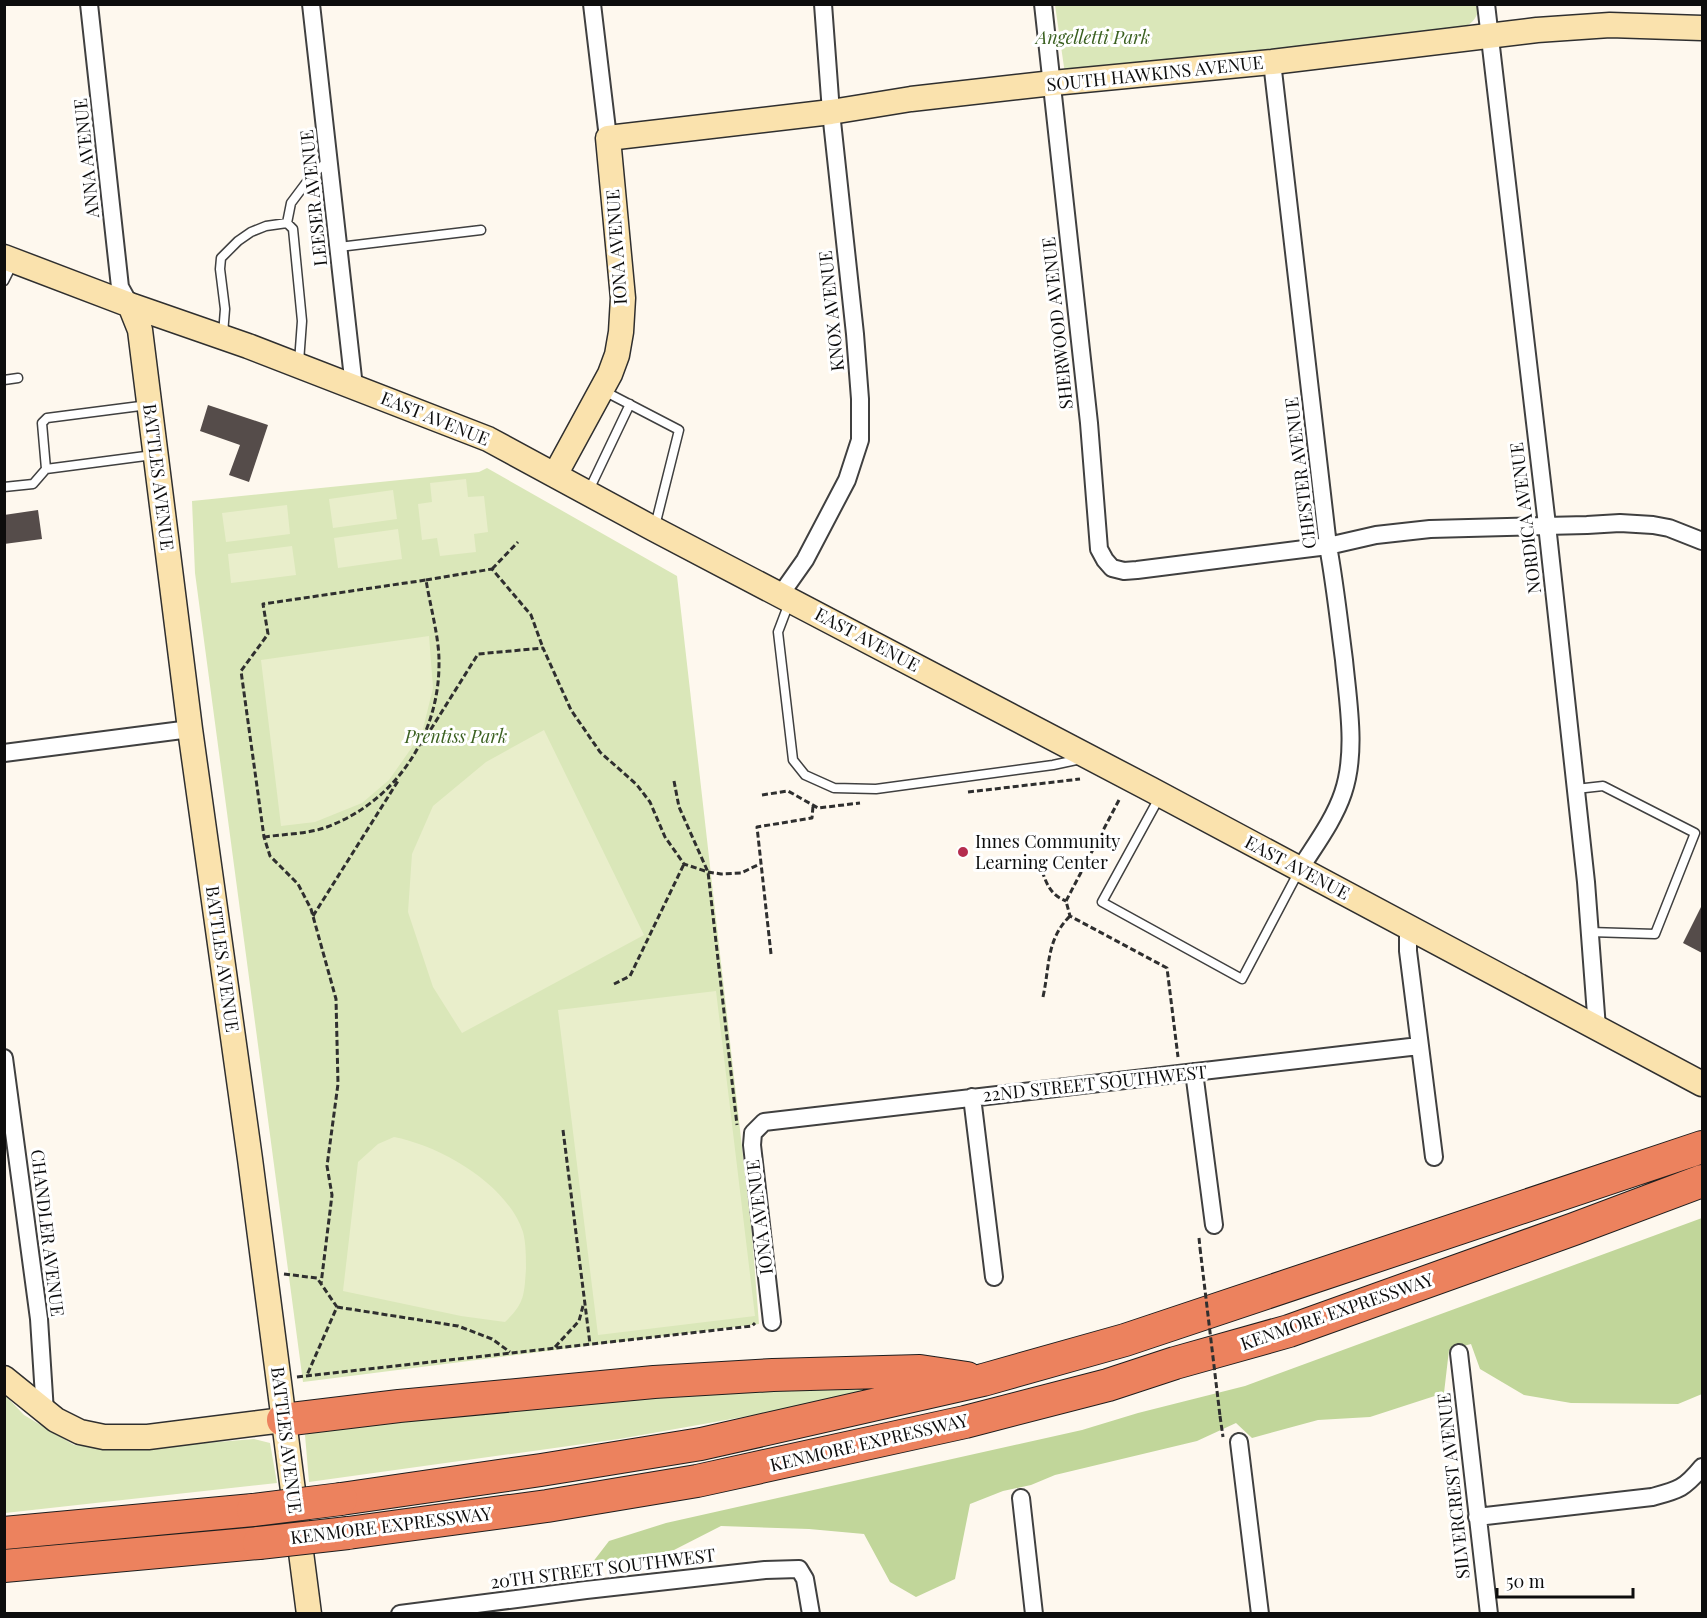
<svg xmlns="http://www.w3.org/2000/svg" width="1707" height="1618" viewBox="0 0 1707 1618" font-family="'Playfair Display',serif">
	<rect width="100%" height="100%" fill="#fef8ee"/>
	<path fill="#dae7b9" d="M1055,5h425c-3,12 -6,18 -18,23l-397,46z
		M487,468l190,108 75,659 7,89 -456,58 -108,-809 -3,-72 287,-29z
		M900,1383l-112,26 -169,30 -310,43 -4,-47 21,-8 289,-35z
		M4,1394l20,21 50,30 47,5 133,-11 16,4 7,40 -272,30z"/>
	<path fill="#c1d69a" d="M1702,1218v176l-24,10 -107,-1 -47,-8 -44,-26 -9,-25 -22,6 -5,43 -74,24 -52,3 -66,18 -16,-15 -39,18 -142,34 -24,10 -28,6 -33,13 -15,75 -39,18 -26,-15 -26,-48 -55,-5 -88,-3 -47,24 -85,17 20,-26 57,-18 416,-93 56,-17 107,-27z"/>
	<path fill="#e9eecb" d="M466,479l2,18 16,-1 4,36 -14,2 2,18 -36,4 -3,-18 -15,2 -4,-36 14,-2 -2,-19z
		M393,490l4,29 -64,9 -4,-29z
		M287,505l3,29 -64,8 -4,-29z
		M398,529l4,30 -64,9 -4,-30z
		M292,546l4,29 -65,8 -3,-29z
		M429,636l4,52 -11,45 -33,47 -27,23 -47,19 -34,4 -20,-166z
		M544,730l100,205 -182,98 -29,-46 -25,-75 4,-58 21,-48 53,-44z
		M716,991l39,325 -157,19 -40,-325z
		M394,1137c47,9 113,47 129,95 3,11 3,26 3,37 -2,26 -1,34 -21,53l-44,-6 -118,-25 15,-129 20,-18z"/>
	<path fill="#554c4a" d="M208,405l60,20 -19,57 -20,-7 11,-30 -40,-14z
		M38,510l4,29 -38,5v-29z
		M1702,905v48l-19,-10z"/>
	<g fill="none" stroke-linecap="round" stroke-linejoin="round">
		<g stroke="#404040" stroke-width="11">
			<path id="lane" d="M287,223l4,-20 21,-28 17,-15
				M339,247l142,-17
				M4,281l9,-18
				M223,334l2,-25 -5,-40 1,-11 17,-17 13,-9 15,-6 21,-3 6,6 9,92 -3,41
				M4,380l14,-2
				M602,390l77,40 -24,96
				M46,469l-4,-46 5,-5 101,-13
				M4,487l29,-3 13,-15 107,-14
				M589,490l41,-86
				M789,603l-11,29 15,128 12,15 29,13 42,1 177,-24 28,-6
				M1576,789l27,-3 92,47 -40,101 -65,-2
				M1159,798l-57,104 140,77 57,-108"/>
		</g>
		<g stroke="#404040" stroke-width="20">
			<path id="street" d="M89,4l31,283 10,18
				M311,4l43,383
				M592,4l16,134
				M1043,4l46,419 10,126 6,11 7,8 12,3 13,-1 191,-24 48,-11 54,-6 157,-4 33,-2 33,2 16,3 33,13
				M1486,4l61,521 39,357 11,146
				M1272,62l56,484c7,38 11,76 16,114 4,42 13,92 -1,133 -9,27 -28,52 -43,76
				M781,594l24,-34 42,-80 13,-40v-41l-5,-65 -24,-222 -8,-108
				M4,753l186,-24
				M1408,928v23l26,206
				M4,1058l35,261 6,93
				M1194,1072l20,153
				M972,1097l22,180
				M772,1322l-20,-177 1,-12 11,-11 655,-76
				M1459,1353l30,261
				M1239,1442l21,172
				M1021,1498l13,116
				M1477,1517l175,-20c26,-7 32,-8 50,-30
				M400,1614l186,-24 179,-20 34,-1 6,10 6,35"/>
		</g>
		<g stroke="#2f2f2f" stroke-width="27">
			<path id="secondary" d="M4,257l126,48 118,41 240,93 166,90 496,260 552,295
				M130,305l10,25 50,399 60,430 59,455
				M555,475l55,-101 7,-19 4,-23 2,-34 -15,-160 223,-26 80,-13 142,-16 219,-21 265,-32 73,-5 92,3
				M4,1378l52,42 24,12 24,5h44l135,-17"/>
		</g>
		<g stroke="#1e1e1e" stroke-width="34">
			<path id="highway" d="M283,1420l116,-14 255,-24 119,-7 147,-4 47,7
				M341,1499l200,-29 160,-26 282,-64 142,-40 577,-193
				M4,1533l249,-23
				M348,1533l199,-27 150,-25 268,-59 143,-37 67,-22 114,-32 285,-102 128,-48
				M4,1566l255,-23"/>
		</g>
		<path stroke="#2f2f2f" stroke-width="3" stroke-dasharray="6 3" stroke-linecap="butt" d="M492,569l26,-27
			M426,580l66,-11 39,46 12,33
			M421,745l57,-91 65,-6 28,62 29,42 37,33 13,17 15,35 19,27 24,8 13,2 20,-1 19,-9
			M674,781l5,26 29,65 29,253
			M968,792l112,-13
			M762,795l26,-4 30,17 42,-5
			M1119,800l-53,101 4,15 97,52 11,89
			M264,837c20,-3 44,-3 63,-10 69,-26 113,-92 112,-166 0,-24 -9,-56 -13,-81l-163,24 5,30 -27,37 23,166 6,19 28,28 13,25 25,90 2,85 -11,82 5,29 -11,89
			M1042,871c5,14 9,24 24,30
			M313,916l85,-135
			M771,954l-14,-127 55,-9 1,-12
			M614,984l16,-8 54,-112
			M1043,997c7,-32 3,-57 27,-81
			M563,1130l27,214
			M1199,1238l1,10
			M284,1274l33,4 20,29 -30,68
			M337,1307l121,19 34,13 18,13
			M555,1347l24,-26 4,-15
			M297,1377l455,-51 3,-3
			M1220,1416l3,21"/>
		<use href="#lane" stroke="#fff" stroke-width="8"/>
		<use href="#street" stroke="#fff" stroke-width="16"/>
		<use href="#secondary" stroke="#fae2ad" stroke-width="24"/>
		<use href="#highway" stroke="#ec825e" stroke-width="32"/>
		<g stroke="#1e1e1e" stroke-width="34" stroke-linecap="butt">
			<path id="highway-bridge" d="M253,1510l88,-11
				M259,1543l89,-10"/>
		</g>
		<path stroke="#2f2f2f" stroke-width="3" stroke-dasharray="6 3" stroke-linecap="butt" d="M1200,1248l20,168"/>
		<use href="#highway-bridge" stroke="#ec825e" stroke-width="32"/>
	</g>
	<circle fill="#b52d4f" stroke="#fff" stroke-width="2" cx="963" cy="852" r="6"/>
	<g text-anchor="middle" stroke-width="6" stroke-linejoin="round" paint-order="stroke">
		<g font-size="18" font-style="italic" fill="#3b6121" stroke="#fff">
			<text x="1093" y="44">Angelletti Park</text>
			<text x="456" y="743">Prentiss Park</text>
		</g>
		<g font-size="18" fill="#0d0d0d" stroke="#fff">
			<text transform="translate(1155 74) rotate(-6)" y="6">SOUTH HAWKINS AVENUE</text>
			<text transform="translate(87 158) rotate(-96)" y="6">ANNA AVENUE</text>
			<text transform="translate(314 198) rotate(-96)" y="6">LEESER AVENUE</text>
			<text transform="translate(617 247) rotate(-94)" y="6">IONA AVENUE</text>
			<text transform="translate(832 311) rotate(-96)" y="6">KNOX AVENUE</text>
			<text transform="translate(1058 323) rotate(-96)" y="6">SHERWOOD AVENUE</text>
			<text transform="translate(435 419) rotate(22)" y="6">EAST AVENUE</text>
			<text transform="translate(1301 473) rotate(-97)" y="6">CHESTER AVENUE</text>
			<text transform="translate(158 477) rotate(83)" y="6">BATTLES AVENUE</text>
			<text transform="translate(1526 518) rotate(-97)" y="6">NORDICA AVENUE</text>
			<text transform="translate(867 640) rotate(28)" y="6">EAST AVENUE</text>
			<text transform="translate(1297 868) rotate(28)" y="6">EAST AVENUE</text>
			<text transform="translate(222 959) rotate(82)" y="6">BATTLES AVENUE</text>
			<text transform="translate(1095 1084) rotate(-6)" y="6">22ND STREET SOUTHWEST</text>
			<text transform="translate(760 1217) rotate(-97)" y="6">IONA AVENUE</text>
			<text transform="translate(47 1233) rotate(83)" y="6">CHANDLER AVENUE</text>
			<text transform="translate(1337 1312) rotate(-19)" y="6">KENMORE EXPRESSWAY</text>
			<text transform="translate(286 1440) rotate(83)" y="6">BATTLES AVENUE</text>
			<text transform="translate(869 1443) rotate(-13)" y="6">KENMORE EXPRESSWAY</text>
			<text transform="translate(1454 1486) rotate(-96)" y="6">SILVERCREST AVENUE</text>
			<text transform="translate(391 1526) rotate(-7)" y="6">KENMORE EXPRESSWAY</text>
			<text transform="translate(603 1569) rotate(-7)" y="6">20TH STREET SOUTHWEST</text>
		</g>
		<g font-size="18" fill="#0d0d0d" stroke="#fff" text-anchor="start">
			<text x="975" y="848">Innes Community<tspan x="975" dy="21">Learning Center</tspan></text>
		</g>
	</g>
	<rect width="1707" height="1618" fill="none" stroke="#0d0d0d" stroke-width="12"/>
	<path d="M1497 1588v9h136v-9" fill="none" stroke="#0d0d0d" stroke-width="3"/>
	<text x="1506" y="1588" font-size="18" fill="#0d0d0d" stroke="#ffffff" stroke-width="4.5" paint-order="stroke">50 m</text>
</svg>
